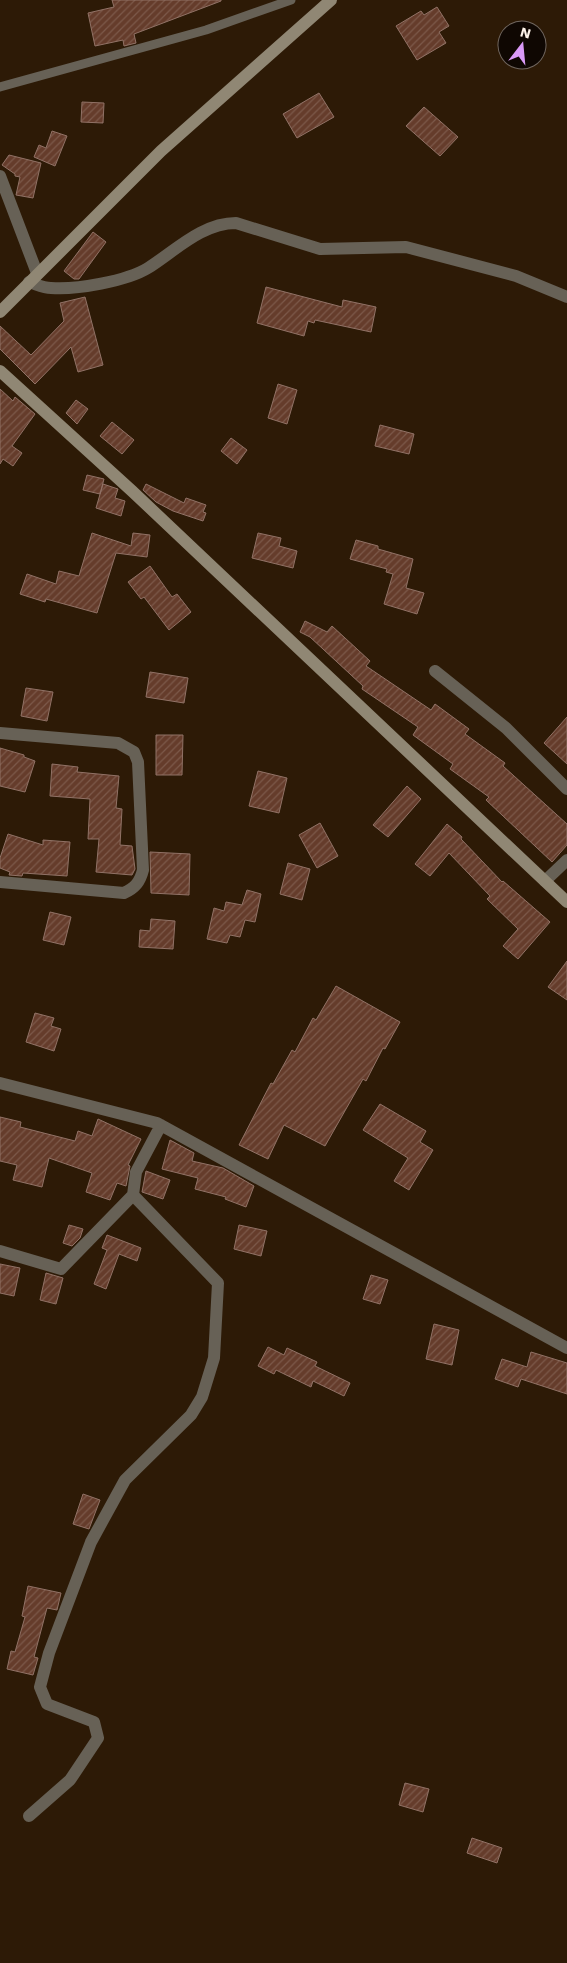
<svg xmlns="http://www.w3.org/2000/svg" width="567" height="1963" viewBox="0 0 567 1963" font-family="'Work Sans',sans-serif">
	<defs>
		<pattern id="building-hatch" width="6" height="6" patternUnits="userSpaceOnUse" patternTransform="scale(1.25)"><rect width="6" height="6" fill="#653c2b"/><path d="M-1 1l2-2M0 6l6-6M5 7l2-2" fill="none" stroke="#7c594a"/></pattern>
	</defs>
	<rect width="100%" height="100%" fill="#2d1a06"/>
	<path fill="url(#building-hatch)" stroke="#917266" d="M112,0h109v1l-87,33 2,9 -12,3 -1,-6 -28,6 -7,-33 26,-6z
		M437,7l12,19 -10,6 7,11 -29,17 -21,-34 25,-15 3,4z
		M319,93l15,24 -37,21 -14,-24z
		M82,102l22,1 -1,20 -22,-1z
		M424,107l34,30 -18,19 -34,-30z
		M52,131l15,5 -12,30 -21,-9 5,-12 7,3z
		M9,155l32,8 -8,35 -17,-3 4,-18 -5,-1v-2l-13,-9z
		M93,232l13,10 -27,37h-5l-10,-8z
		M266,287l76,20 1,-7 33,7 -5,25 -56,-12 -1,3 -6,-2 -4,15 -47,-13z
		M85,297l18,68 -25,7 -7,-25 -36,37 -35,-35v-23l31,29 33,-34 -4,-18z
		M278,384l19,6 -10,34 -19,-6z
		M0,389l13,12 2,-4 20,17 -23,32 10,7 -9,13 -10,-7 -3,5z
		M76,400l12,9 -11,15 -11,-11z
		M112,422l22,18 -12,14 -22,-18z
		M380,425l34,9 -5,20 -34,-8z
		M231,438l16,12 -10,14 -16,-13z
		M87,475l17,4 -4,15 -17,-4z
		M103,484l15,5 -3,9 10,3 -4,15 -25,-8z
		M146,484l38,19 2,-5 20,7 -3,7 3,1 -3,8 -30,-10 -17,-9 -13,-12z
		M92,533l39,13 2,-13 17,2 -3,22 -31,-4 -19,60 -51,-14 -1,3 -25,-8 7,-20 29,10 3,-13 20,5z
		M258,533l23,5 -2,8 18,5 -4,17 -41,-10z
		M356,540l22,6v3l35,10 -7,29 18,5 -7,21 -33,-10 9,-30 -7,-2 1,-3 -37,-10z
		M150,566l22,31 5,-3 14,18 -22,18 -25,-33 -3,2 -13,-17z
		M305,621l22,11 5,-6 38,35 -4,5 65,44 4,-6 34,25 -4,5 40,29 -2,3 64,58v21l-15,17 -66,-62 3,-3 -39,-28 3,-5 -40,-29 5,-8 -56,-38 1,-3 -53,-49 -10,-5z
		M150,672l38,6 -4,25 -38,-6z
		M26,688l27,4 -6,29 -26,-5z
		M567,717v47l-23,-21z
		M156,735h27l-1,40h-26z
		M0,748l24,7v2l11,4 -10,31 -25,-6z
		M52,764l26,3 -1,5 42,4 -3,32 6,1 -2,36 12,1 3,23 -3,6 -36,-3 3,-33h-11l2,-40 -40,-3z
		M258,771l29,7 -8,35 -30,-7z
		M407,786l14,13 -33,38 -15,-12z
		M320,823l18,33 -21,12 -18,-33z
		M447,824l15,13 -1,2 41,43 1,-1 47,41 -32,37 -15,-13 15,-17 -31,-30 3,-3 -41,-43 -19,23 -15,-12z
		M8,834l35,11v-5l27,2 -3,34 -44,-3 -1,3 -13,-1 1,-3 -10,-4v-10z
		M150,852l40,2 -1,41 -38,-2z
		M288,863l22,6 -8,31 -22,-6z
		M247,890l14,4 -6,28 -10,-2 -5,17 -10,-2 -3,8 -20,-4 7,-31 10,3 2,-9 16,3z
		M50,912l21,5 -7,28 -21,-5z
		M151,919l24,2 -2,28 -34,-2 1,-17 10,1z
		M567,961v39l-19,-13z
		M336,986l64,36 -15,27 -2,-1 -17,33 -3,-2 -38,67 -41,-21 -16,34 -29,-14 32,-62 2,1 19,-34 3,2 18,-34 3,2z
		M35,1013l19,5 -3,8 10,3 -7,22 -28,-9z
		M380,1104l46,27 -6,11 13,8 -24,40 -15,-9 14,-23 -45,-28z
		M0,1117l21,5 -1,5 55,14 3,-10 14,5 6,-17 43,20 -13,26 2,1 -4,20 -9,-3 -7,17 -24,-8 6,-19 -43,-15 -7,29 -29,-7 4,-15 -17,-4z
		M170,1140l24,13 -2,8 31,7 31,18 -8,21 -21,-8 1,-2 -31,-8 3,-11 -36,-9z
		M146,1171l24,9 -7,19 -21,-7z
		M69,1225l14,4 -3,9 -8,8 -9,-3z
		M239,1225l28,6 -6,25 -27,-7z
		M107,1235l34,13 -4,13 -18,-7 -13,35 -12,-5 13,-34 -5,-2z
		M0,1264l20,4 -6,28 -14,-3z
		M46,1273l17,5 -7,26 -16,-4z
		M371,1275l17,5 -8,24 -17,-5z
		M434,1324l25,6 -7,35 -26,-6z
		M268,1347l16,8 3,-7 30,14 -2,4 35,17 -6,13 -31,-15 -2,6 -35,-17 -2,4 -16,-8z
		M531,1352l36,11v31l-46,-15 -3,8 -23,-8 7,-20 25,8z
		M83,1494l17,6 -11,29 -16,-5z
		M28,1586l33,7 -4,17 -10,-2 -13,49 4,1 -5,17 -26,-6 4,-18 4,1 10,-35 -3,-1z
		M405,1783l24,6 -6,23 -24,-7z
		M472,1838l30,10 -5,15 -30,-10z"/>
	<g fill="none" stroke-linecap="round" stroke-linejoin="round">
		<path stroke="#676156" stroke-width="9" d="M0,87l206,-57 85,-30"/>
		<path stroke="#676156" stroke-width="12" d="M0,176l37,97
			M29,282c7,2 14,6 22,6 25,2 76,-7 97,-20 27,-17 54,-45 88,-45l84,26 86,-2 110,29 51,21
			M435,671l71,57 61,61
			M0,733l118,10 16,9 4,10 5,108c-3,12 -8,18 -19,23l-124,-11
			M545,881l22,-21
			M0,1083l157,40 410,225
			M0,1251l61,18 72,-74
			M29,1816l41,-36 28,-42 -4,-16 -47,-18 -7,-17 9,-34 42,-111 34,-62 66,-65 11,-18 12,-39 4,-75 -85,-88 3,-23 25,-47"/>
		<path stroke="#908774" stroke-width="12" d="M0,312l161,-161 170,-151
			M0,371l132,120 435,411"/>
	</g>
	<g transform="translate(522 45) rotate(16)"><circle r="24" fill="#0f0702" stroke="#6f655e"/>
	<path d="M0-4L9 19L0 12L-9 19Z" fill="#da9af7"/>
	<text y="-8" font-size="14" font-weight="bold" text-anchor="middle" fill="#fef3e9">N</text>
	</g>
</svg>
